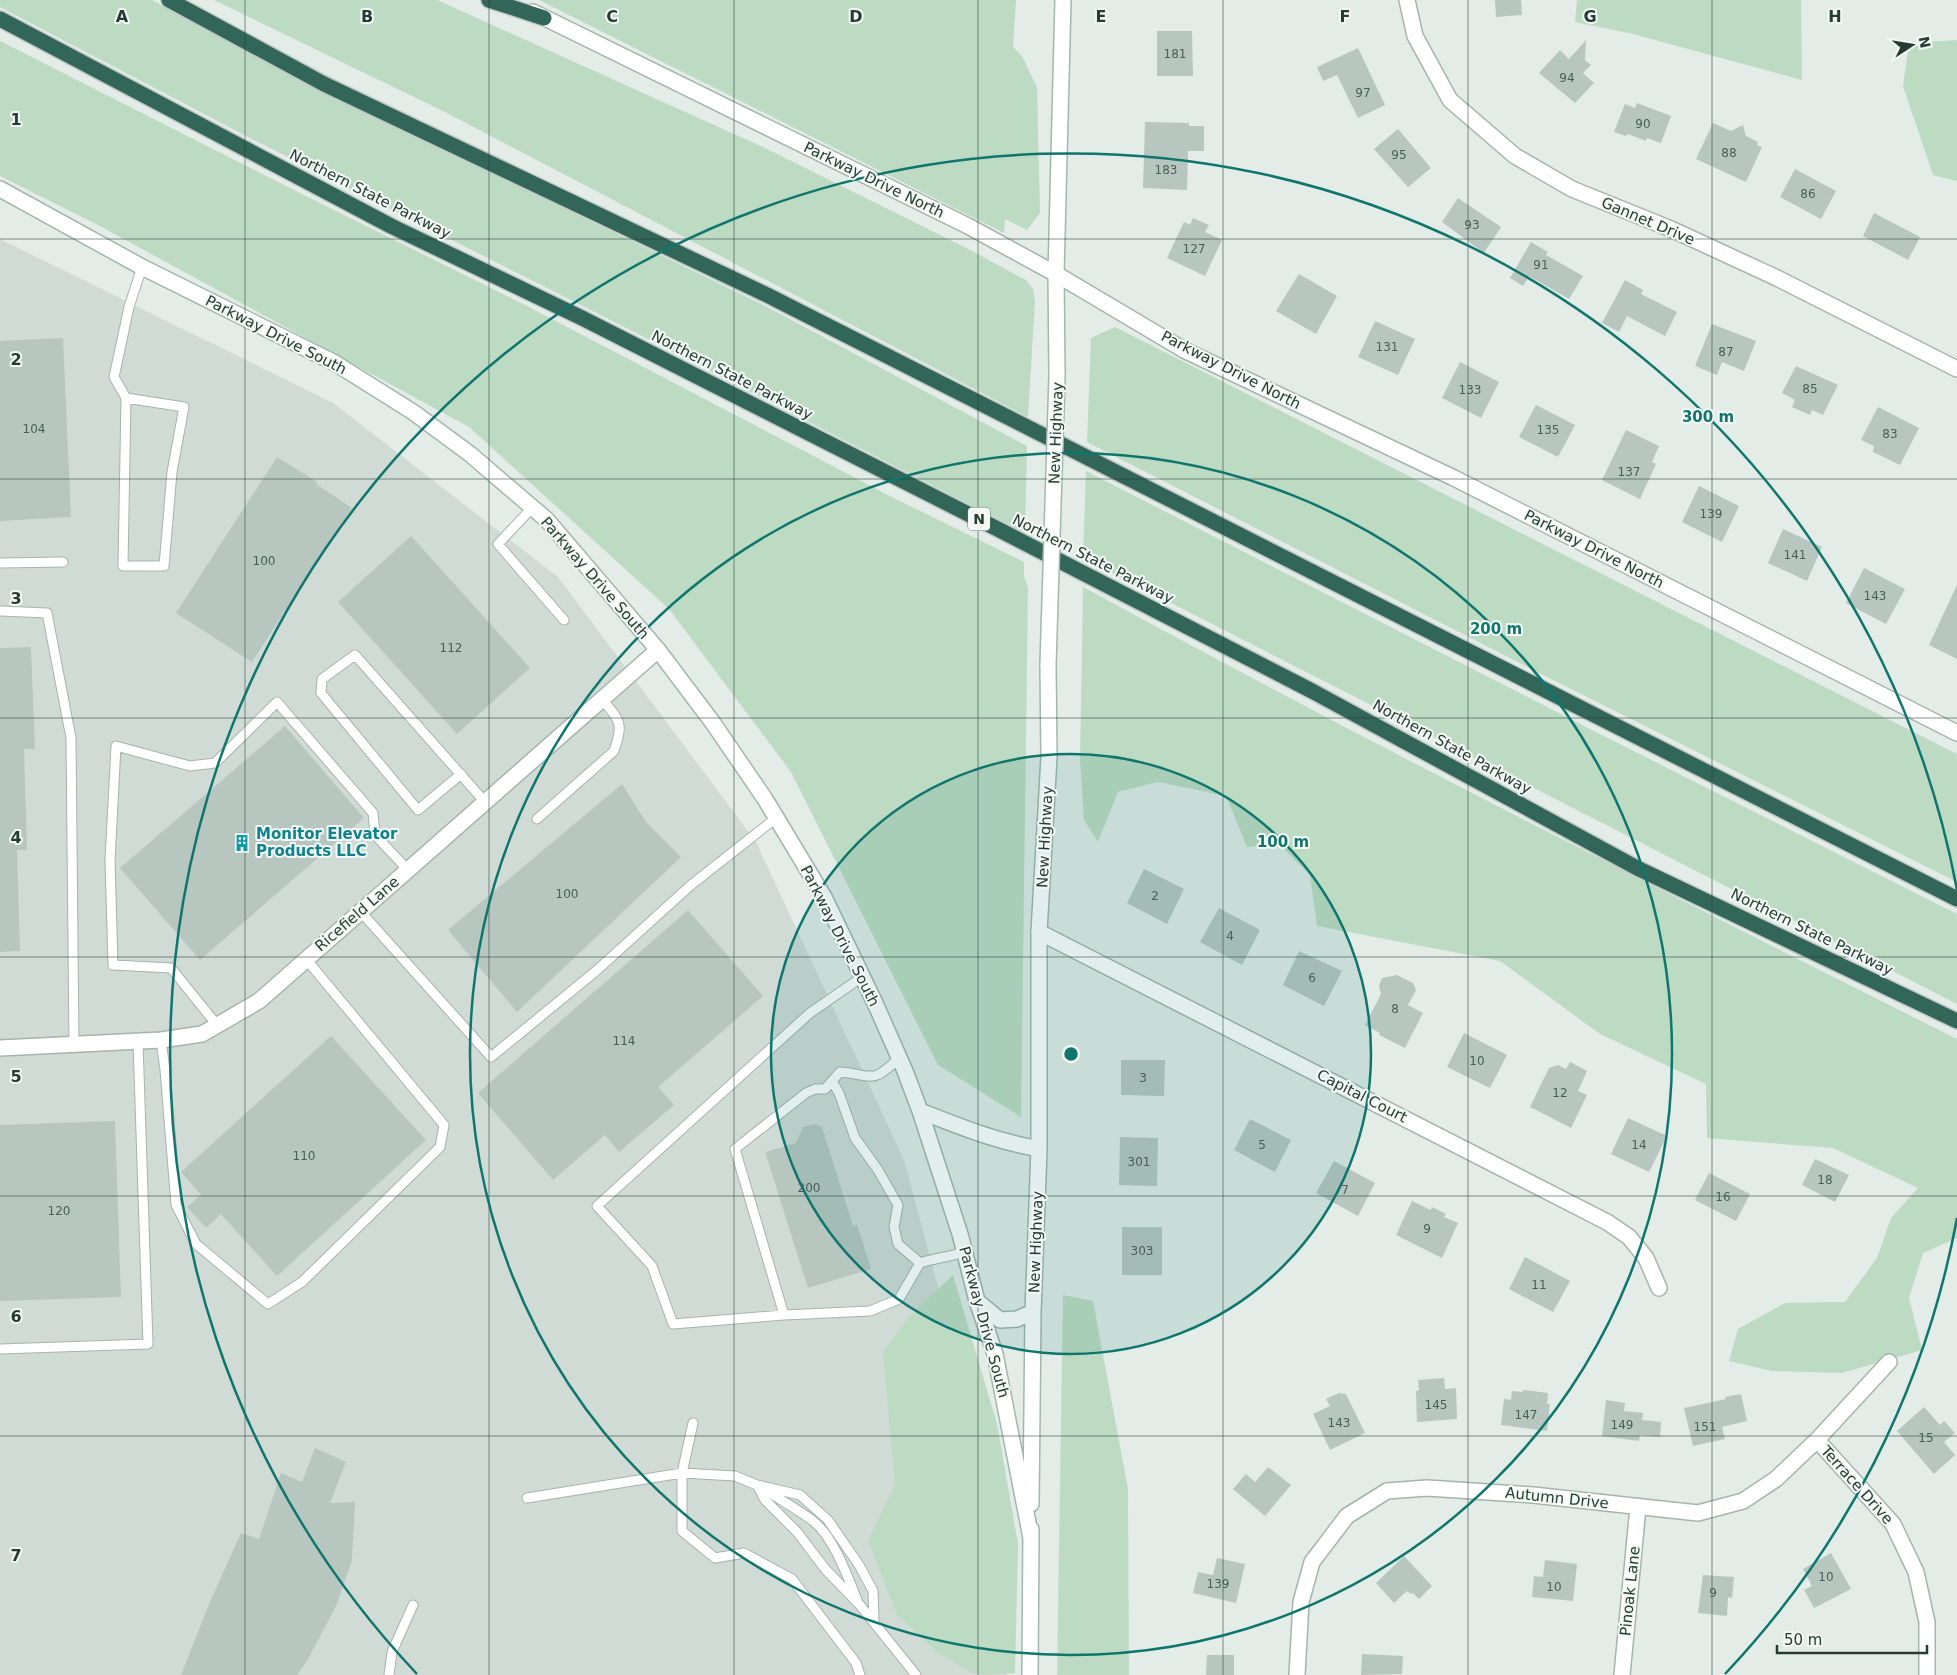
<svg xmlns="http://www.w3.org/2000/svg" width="1957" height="1675" viewBox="0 0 1957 1675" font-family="'DejaVu Sans',sans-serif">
	<rect width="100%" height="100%" fill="#e3ece7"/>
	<path fill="#d1dbd6" d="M0,239l333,164 225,174 198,265 148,318 107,399 -4,116h-1007z"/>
	<path fill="#bddbc3" d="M0,0h152l300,153 317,155 258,138 -2,87 -387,-199 -390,-197 -248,-130z
		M214,0h223l328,148 203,101 58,31 7,9 2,11 -7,117 -585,-306z
		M539,0h477l-3,47 9,9 15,31 3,126 -13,17 -22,-11 -1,14z
		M1577,0h224l1,80 -169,-46 -58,-12z
		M1957,40v141l-24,-6 -30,-89 6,-43z
		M0,41l312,158 215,107 361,189 136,67v14l4,12 -7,529 -83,-52 -147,-293 -122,-163 -200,-182 -371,-202 -98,-49z
		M1115,327l842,427v128l-418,-209 -452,-231 4,-104z
		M1086,471l500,256 371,187v90l-874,-446z
		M1083,587c288,157 581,305 874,452v199l-34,15 -14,45 13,52 -80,23 -70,-2 -43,-10 9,-32 47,-26 60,-1 32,-44 14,-40 27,-30 -85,-40 -126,-10 -1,-54 -106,-50 -100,-73 -183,-35 -7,-51 -30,-30 -33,2 -21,-51 -68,-14 -40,10 -20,50 -14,-22 -4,-60z
		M953,1275l44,149 21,120 -3,129 -30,2 -15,-3 -34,-21 -39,-36 -29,-74 27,-57 -12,-132 28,-38z
		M1063,1295l30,6 35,188 1,186h-72z"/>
	<path fill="#b8c6c0" d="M1495,0h26l1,15 -26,2z
		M1157,31h35l1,45h-36z
		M1586,40l-1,20 6,5 -8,8 11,10 -19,20 -36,-30 21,-23 9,9z
		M1358,48l27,57 -27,13 -21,-43 -14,6 -6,-14z
		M1637,103l34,13 -10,27 -14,-5 -1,3 -18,-7 -2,2 -12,-4 11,-28 10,4z
		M1145,122l44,1v3h15v25h-16l-1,39 -44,-2z
		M1713,123l18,8 12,-6 3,11 12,6 -1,3 5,2 -16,35 -50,-23z
		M1398,129l33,39 -23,19 -34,-38z
		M1795,169l41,22 -15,28 -41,-22z
		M1458,198l43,29 -17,26 -42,-31z
		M1874,213l46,24 -12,23 -45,-24z
		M1193,218l16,7 -4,7 17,8 -17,36 -38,-18 17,-36 6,3z
		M1531,242l17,10 -2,3 37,21 -14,23 -40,-23 -6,10 -13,-8z
		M1299,274l38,22 -21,38 -40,-23z
		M1625,280l18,10 -2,4 36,18 -12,24 -38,-20 -8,16 -17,-9z
		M1375,321l40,18 -17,36 -40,-18z
		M1712,324l44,17 -12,30 -22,-9 -5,13 -22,-9z
		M63,338l8,179 -71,4v-180z
		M1460,362l39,20 -18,36 -39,-20z
		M1796,366l42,19 -15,30 -11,-5 -2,5 -18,-8 3,-7 -13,-7z
		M1536,405l39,20 -17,32 -39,-20z
		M1878,407l41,21 -19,37 -27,-13 1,-6 -13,-6z
		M1626,430l33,16 -7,16 4,2 -16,35 -38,-19z
		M277,457l40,25 -1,2 36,24 -100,154 -76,-49z
		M1699,486l40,20 -17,36 -40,-20z
		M1783,529l39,18 -15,34 -39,-18z
		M411,536l119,132 -73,66 -119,-132z
		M1864,568l41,21 -19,35 -40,-21z
		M1957,585v74l-28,-14z
		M31,647l4,102h-11l3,101h-10l3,101 -20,1v-304z
		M285,726l79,92 -164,142 -80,-92z
		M622,784l24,38 35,35 -164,155 -69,-82z
		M1144,869l40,20 -17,35 -40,-21z
		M1219,908l41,22 -18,35 -42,-23z
		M688,910l75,86 -105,91 16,18 -55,47 -14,-17 -52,45 -75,-87z
		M1299,951l43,20 -18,35 -41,-21z
		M1397,975l16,8 3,7 -8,15 15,8 -18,35 -26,-13 1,-2 -15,-8 16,-31 -2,-8 3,-8z
		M1464,1033l43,22 -17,33 -43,-21z
		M331,1036l95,104 -149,136 -56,-62 -15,14 -19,-21 14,-12 -20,-23z
		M1121,1060h44l-1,36 -43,-1z
		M1570,1062l17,9 -9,20 9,4 -16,33 -41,-21 19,-39 9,-3 8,4z
		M1628,1118l39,18 -18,36 -38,-18z
		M1250,1119l41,21 -16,32 -41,-22z
		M115,1121l6,176 -121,4v-176z
		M815,1124l7,3 31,99 4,-2 14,45 -63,19 -43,-136 31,-9 7,-16z
		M1120,1137l38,1 -1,48 -38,-1z
		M1815,1159l34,16 -14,27 -33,-17z
		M1334,1161l41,22 -17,33 -42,-23z
		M1709,1173l41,21 -14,27 -41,-21z
		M1412,1201l19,9 1,-3 14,7 -2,3 14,6 -16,35 -46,-23z
		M1122,1227h40v48h-40z
		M1525,1257l45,24 -17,31 -44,-23z
		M1444,1378l1,11 11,-1 1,31 -40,3 -1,-31 3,-1 -1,-10z
		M1523,1390l25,3 -1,11h3l-3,27 -46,-6 3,-26 7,1 1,-9 11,1z
		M1339,1393l7,1 19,39 -35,17 -17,-36 17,-8 -4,-7z
		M1741,1394l6,27 -25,6 3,12 -32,7 -9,-38 42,-9 -1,-2z
		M1606,1400l19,3 -1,8 19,2 -1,7 19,2 -1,15 -20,-2 -1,6 -37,-5z
		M1924,1407l16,18 4,-4 11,12 -11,9 11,13 -21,19 -37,-43z
		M315,1448l31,14 -16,41 25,-1 -3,58 -16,46 -28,53 -11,16h-116l28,-71 32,-71 18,6 22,-66 21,9z
		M1268,1467l23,18 -26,31 -32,-27 13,-15 9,8z
		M1831,1553l20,36 -37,19 -10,-18 8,-4 -9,-17z
		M1404,1556l28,30 -13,13 -6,-6 -2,1 -4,-3 -13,12 -18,-20z
		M1217,1558l28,6 -9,39 -43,-10 5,-21 15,3z
		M1545,1560l32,4 -4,37 -41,-4 2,-21 9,1z
		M1703,1575l31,2 -2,21 -4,-1 -1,19 -29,-3z
		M1362,1654l41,2 -1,18 -41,1z
		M1207,1655h27v20h-28z"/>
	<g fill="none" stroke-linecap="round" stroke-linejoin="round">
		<g stroke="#a6b4ae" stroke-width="11">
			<path id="lane" d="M126,398l58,9 -12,65 -8,94h-41l3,-168 -12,-21 15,-70 13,-40
				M532,508l-34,36 66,76
				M0,563l63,-1
				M0,611l47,2 24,125 3,307
				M461,774l-43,36 -97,-117 1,-14 33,-24 130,147
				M537,819l77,-68c10,-28 6,-30 -12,-52
				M360,911l131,146 105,-86 95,-86 85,-67
				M862,977l-52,36 -213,193 55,60 21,58 111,-9 86,-4 29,-12 21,-36c15,-5 29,-6 44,-11
				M217,1025l-46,-57 -58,-3 -3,-105 6,-114 74,20 25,-3 62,-61 96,111 2,22 32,34
				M161,1040l4,30 11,135 20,39 72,60 34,-22 138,-135 4,-22 -138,-166
				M832,1081l7,12 16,45 23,32 20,35 -4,22 4,17 22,19
				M784,1315l-49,-166 71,-56 9,-4h10l15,-17c34,3 31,13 59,-14
				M0,1349l148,-5 -10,-302
				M757,1485l8,15 32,32 29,38 33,34 57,71
				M764,1489c16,11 34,20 49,32 20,15 35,56 44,79
				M527,1498l155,-25 11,-50
				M389,1675l3,-23 21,-47
				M860,1675l-4,-12 -64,-84 -48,-26 -29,5 -33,-27v-58l53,3 22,9 43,10 28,25 31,45 14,26 1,31"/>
		</g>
		<g stroke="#a6b4ae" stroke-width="18">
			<path id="street" d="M1407,0l8,36 35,64 65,56 57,33 99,40 106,49 180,91
				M533,12l435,214 88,48 128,76 270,128 503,255
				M1039,932l568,290 22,15 17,21 13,30
				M0,1048l161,-8 41,-6 57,-33 399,-351
				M1817,1440l76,84 23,48 11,50v53
				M1297,1675l4,-73 11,-40 35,-46 40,-25 40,-3 106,7 165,18 45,-12 33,-22 41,-39 72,-78
				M1622,1675l16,-168"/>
		</g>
		<g stroke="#a2b7ae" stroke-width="18">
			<path id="secondary" d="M0,189l142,78 193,96 78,49 57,42 77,66 111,130 55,73 52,76 59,98 51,106 30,68 15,40 40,123 17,67 18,53 36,184
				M1057,376l-1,-102 7,-274
				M920,1111c41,16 75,30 119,38
				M978,1302l22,18 17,-1 16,-7
				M1031,1504l2,-192 6,-163v-217l10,-175 -1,-92
				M1030,1675l1,-146"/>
		</g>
		<g stroke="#c2c8c6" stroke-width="18">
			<path id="highway" d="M169,0l155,84 443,211 1190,604
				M489,0l55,18
				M0,19l391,207 191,92 400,203 330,170 325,177 320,153"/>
		</g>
		<use href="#lane" stroke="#fff" stroke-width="9"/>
		<use href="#street" stroke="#fff" stroke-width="15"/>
		<use href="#secondary" stroke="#fff" stroke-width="15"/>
		<use href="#highway" stroke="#316658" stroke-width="15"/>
		<g stroke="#a2b7ae" stroke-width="18" stroke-linecap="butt">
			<path id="secondary-bridge" d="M1048,665l9,-289"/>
		</g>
		<use href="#secondary-bridge" stroke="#fff" stroke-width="15"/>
	</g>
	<path fill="none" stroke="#243c34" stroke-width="1" stroke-opacity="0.55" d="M245,0v1675M489,0v1675M734,0v1675M978,0v1675M1223,0v1675M1468,0v1675M1712,0v1675M0,239h1957M0,479h1957M0,718h1957M0,957h1957M0,1196h1957M0,1436h1957"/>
	<circle cx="1071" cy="1054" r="300" fill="#0f766e" fill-opacity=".12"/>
	<g fill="none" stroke="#0f766e" stroke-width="2.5">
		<circle cx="1071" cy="1054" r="300"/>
		<circle cx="1071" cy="1054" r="601"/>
		<path d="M1957 1218A901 901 0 0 1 1725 1674M417 1674A901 901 0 1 1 1957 890"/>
	</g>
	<defs>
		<g id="building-bare" transform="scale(1.35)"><path d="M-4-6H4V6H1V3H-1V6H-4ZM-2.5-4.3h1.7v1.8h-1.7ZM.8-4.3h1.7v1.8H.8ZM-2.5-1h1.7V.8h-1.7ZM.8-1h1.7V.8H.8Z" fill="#0f9aa8" stroke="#f3f8f5" stroke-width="2.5" paint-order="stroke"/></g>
	</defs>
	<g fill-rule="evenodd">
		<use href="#building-bare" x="242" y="843"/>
	</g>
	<g text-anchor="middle" stroke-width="4" stroke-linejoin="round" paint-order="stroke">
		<g font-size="12" fill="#495e57">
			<text x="1175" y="58">181</text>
			<text x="1567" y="82">94</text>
			<text x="1363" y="97">97</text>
			<text x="1643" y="128">90</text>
			<text x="1729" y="157">88</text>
			<text x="1399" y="159">95</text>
			<text x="1166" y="174">183</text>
			<text x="1808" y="198">86</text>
			<text x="1472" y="229">93</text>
			<text x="1194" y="253">127</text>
			<text x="1541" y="269">91</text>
			<text x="1387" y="351">131</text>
			<text x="1726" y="356">87</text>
			<text x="1810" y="393">85</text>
			<text x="1470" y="394">133</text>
			<text x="34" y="433">104</text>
			<text x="1548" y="434">135</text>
			<text x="1890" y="438">83</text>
			<text x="1629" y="476">137</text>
			<text x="1711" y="518">139</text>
			<text x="1795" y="559">141</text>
			<text x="264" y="565">100</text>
			<text x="1875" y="600">143</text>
			<text x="451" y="652">112</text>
			<text x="567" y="898">100</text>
			<text x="1155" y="900">2</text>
			<text x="1230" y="940">4</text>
			<text x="1312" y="982">6</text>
			<text x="1395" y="1013">8</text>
			<text x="624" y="1045">114</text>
			<text x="1477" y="1065">10</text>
			<text x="1143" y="1082">3</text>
			<text x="1560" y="1097">12</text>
			<text x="1262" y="1149">5</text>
			<text x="1639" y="1149">14</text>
			<text x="304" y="1160">110</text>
			<text x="1139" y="1166">301</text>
			<text x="1825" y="1184">18</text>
			<text x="809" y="1192">200</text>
			<text x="1345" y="1194">7</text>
			<text x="1723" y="1201">16</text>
			<text x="59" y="1215">120</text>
			<text x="1427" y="1233">9</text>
			<text x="1142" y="1255">303</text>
			<text x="1539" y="1289">11</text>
			<text x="1436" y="1409">145</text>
			<text x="1526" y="1419">147</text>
			<text x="1339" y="1427">143</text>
			<text x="1622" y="1429">149</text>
			<text x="1705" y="1431">151</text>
			<text x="1926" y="1442">15</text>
			<text x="1826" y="1581">10</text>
			<text x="1218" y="1588">139</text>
			<text x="1554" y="1591">10</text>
			<text x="1713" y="1597">9</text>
		</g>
		<rect fill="#f3f8f5" stroke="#62746e" stroke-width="1" x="968" y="507.5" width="22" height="23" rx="4"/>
		<g font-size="14" font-weight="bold" fill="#243c34">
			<text x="979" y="524">N</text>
		</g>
		<g font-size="15" fill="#243c34" stroke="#f3f8f5">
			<text transform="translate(874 180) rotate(26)" y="5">Parkway Drive North</text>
			<text transform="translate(370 194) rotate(27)" y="5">Northern State Parkway</text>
			<text transform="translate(1648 221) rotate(23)" y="5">Gannet Drive</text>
			<text transform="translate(276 335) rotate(27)" y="5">Parkway Drive South</text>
			<text transform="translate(1231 370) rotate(27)" y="5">Parkway Drive North</text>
			<text transform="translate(732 375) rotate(27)" y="5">Northern State Parkway</text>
			<text transform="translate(1056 433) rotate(-88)" y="5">New Highway</text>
			<text transform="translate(1594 549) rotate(27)" y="5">Parkway Drive North</text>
			<text transform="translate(1093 559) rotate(27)" y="5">Northern State Parkway</text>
			<text transform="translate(595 578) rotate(49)" y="5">Parkway Drive South</text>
			<text transform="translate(1452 747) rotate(29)" y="5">Northern State Parkway</text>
			<text transform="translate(1045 837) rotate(-87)" y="5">New Highway</text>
			<text transform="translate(357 914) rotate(-41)" y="5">Ricefield Lane</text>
			<text transform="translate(1812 932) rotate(26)" y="5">Northern State Parkway</text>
			<text transform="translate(840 936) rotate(63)" y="5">Parkway Drive South</text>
			<text transform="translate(1362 1096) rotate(27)" y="5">Capital Court</text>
			<text transform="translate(1036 1242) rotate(-88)" y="5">New Highway</text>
			<text transform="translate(984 1322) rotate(75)" y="5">Parkway Drive South</text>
			<text transform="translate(1857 1485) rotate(48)" y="5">Terrace Drive</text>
			<text transform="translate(1557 1498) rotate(6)" y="5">Autumn Drive</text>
			<text transform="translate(1630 1591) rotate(-84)" y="5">Pinoak Lane</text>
		</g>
		<g font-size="15" font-weight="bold" fill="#0d838f" stroke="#f3f8f5" text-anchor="start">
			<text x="256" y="839">Monitor Elevator<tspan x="256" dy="17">Products LLC</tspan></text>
		</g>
	</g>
	<g font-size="16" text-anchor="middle" font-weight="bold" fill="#243c34" stroke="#f3f8f5" stroke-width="4" stroke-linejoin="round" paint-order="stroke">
		<text x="122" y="22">A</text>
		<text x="367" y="22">B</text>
		<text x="612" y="22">C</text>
		<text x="856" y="22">D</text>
		<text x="1101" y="22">E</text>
		<text x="1345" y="22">F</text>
		<text x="1590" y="22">G</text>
		<text x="1835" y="22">H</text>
		<text x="16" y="125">1</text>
		<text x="16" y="365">2</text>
		<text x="16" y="604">3</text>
		<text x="16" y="843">4</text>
		<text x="16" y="1082">5</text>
		<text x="16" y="1322">6</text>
		<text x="16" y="1561">7</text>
	</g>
	<circle cx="1071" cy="1054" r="8" fill="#0f766e" stroke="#f3f8f5" stroke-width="2.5"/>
	<g font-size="15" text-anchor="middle" font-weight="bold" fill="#0f766e" stroke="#f3f8f5" stroke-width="4" stroke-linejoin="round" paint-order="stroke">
		<text x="1708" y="422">300 m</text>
		<text x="1496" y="634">200 m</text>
		<text x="1283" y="847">100 m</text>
	</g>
	<g transform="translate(1912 45) rotate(78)" stroke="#f3f8f5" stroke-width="4" paint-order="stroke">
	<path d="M0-4L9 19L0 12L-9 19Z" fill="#243c34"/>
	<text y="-8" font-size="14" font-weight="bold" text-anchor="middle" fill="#243c34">N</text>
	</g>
	<path d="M1777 1645v8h150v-8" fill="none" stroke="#243c34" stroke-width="2.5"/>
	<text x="1784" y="1645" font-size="15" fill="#243c34" stroke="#f3f8f5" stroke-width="4" paint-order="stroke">50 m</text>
</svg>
